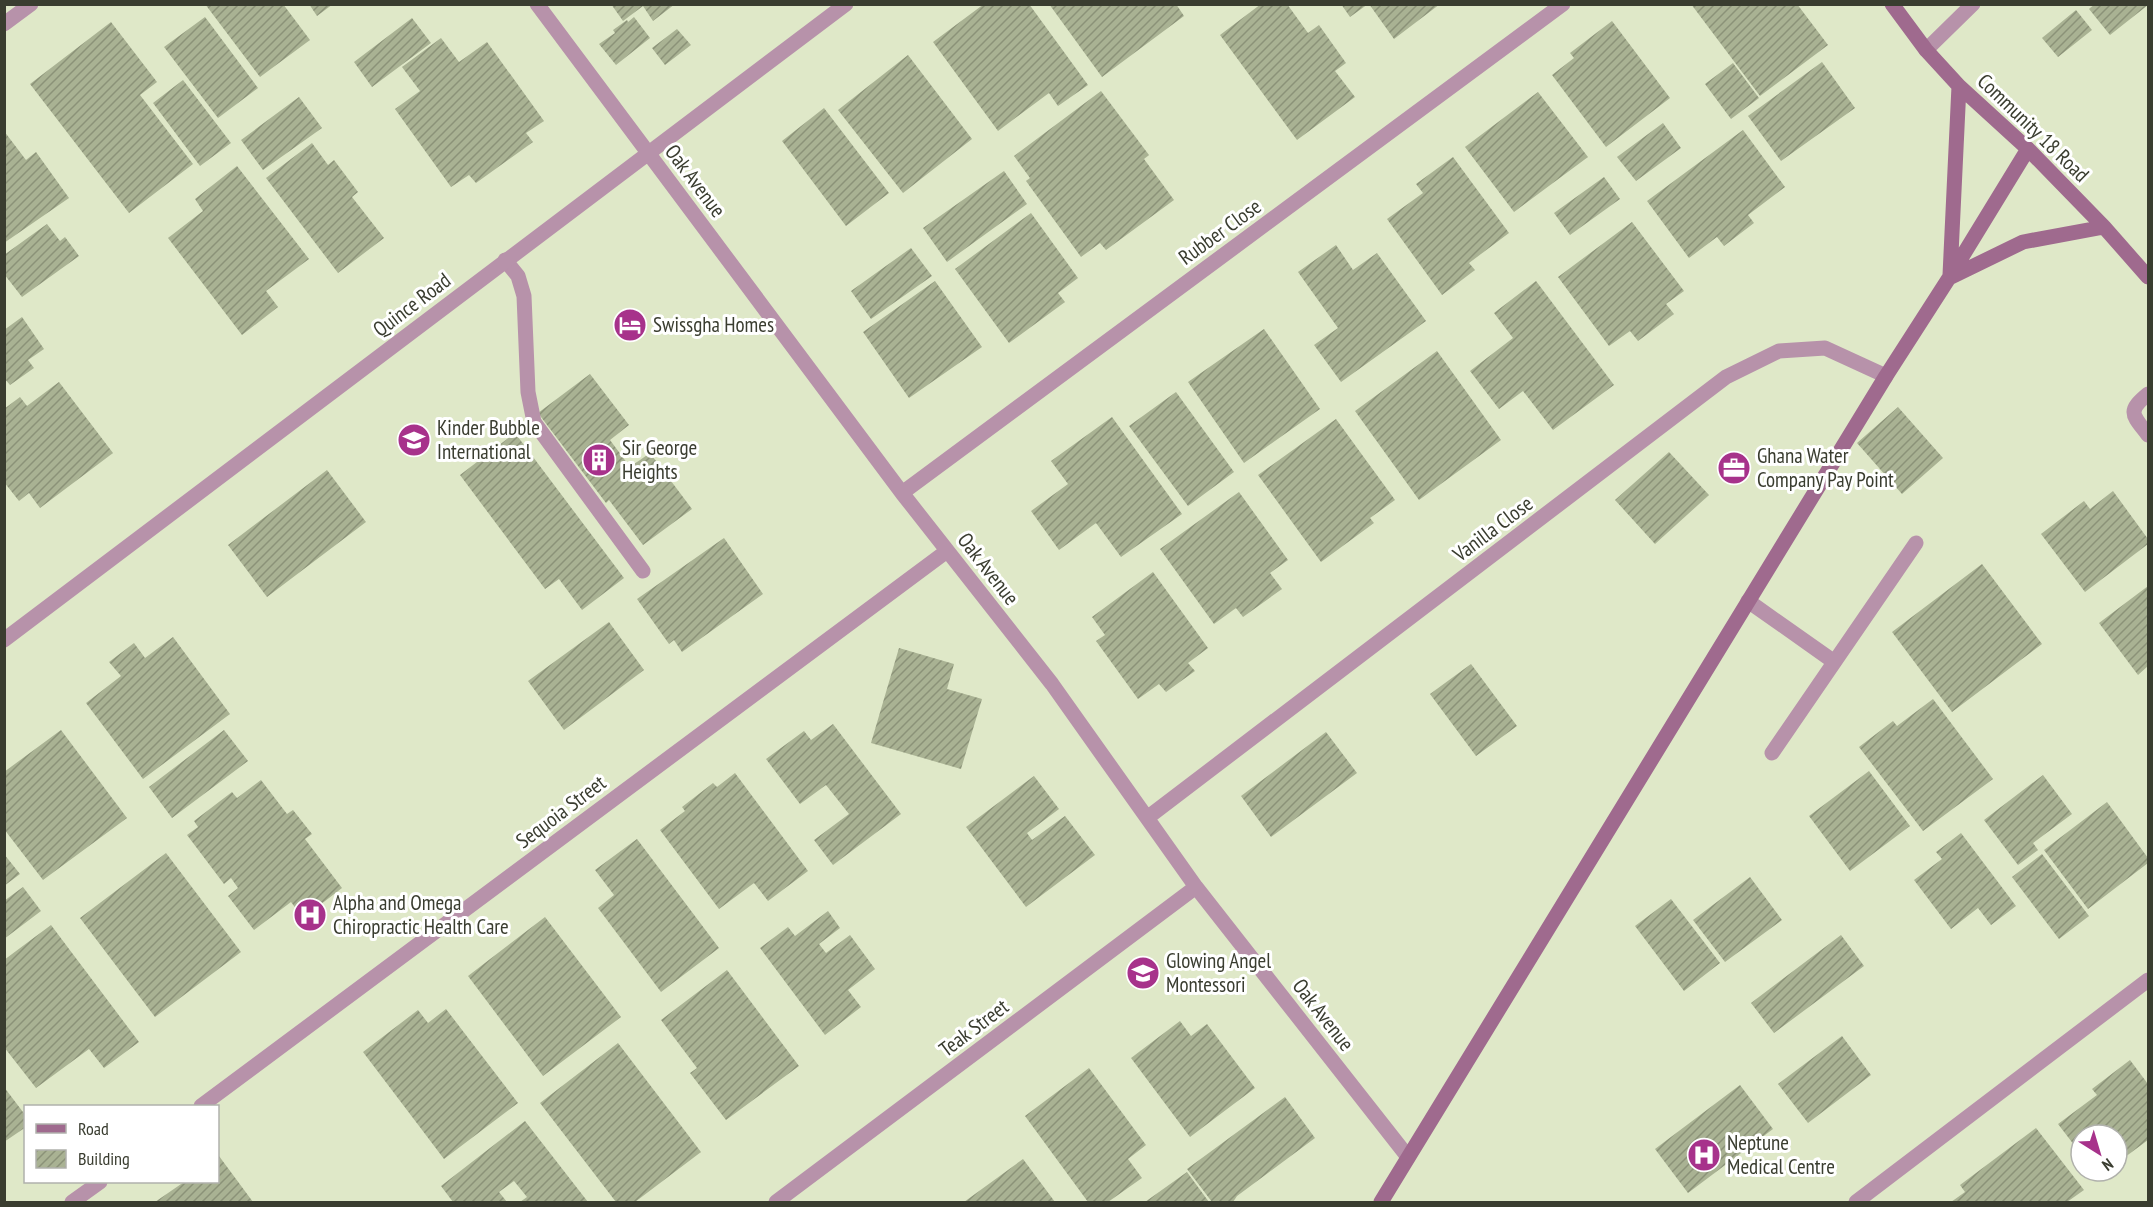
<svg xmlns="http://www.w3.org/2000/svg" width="2153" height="1207" viewBox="0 0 2153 1207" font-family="'PT Sans Narrow',sans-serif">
	<defs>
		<pattern id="building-hatch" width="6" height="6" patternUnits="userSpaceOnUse" patternTransform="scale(1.5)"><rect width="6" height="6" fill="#a9b293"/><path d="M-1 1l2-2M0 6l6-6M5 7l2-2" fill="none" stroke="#8b9278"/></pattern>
	</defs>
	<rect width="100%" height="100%" fill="#dfe8c8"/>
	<path fill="url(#building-hatch)" d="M205,4h78l27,36 -50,37z
		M309,4h24l-16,12z
		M611,4h64l-22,17 -10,-15 -20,15z
		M984,4h45l59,81 -30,21 -9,-13 -51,38 -65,-89z
		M1049,4h127l8,12 -82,61z
		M1261,4h26l21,29 11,-8 27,38 -11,8 20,26 -58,43 -77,-105z
		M1341,4h27l-18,13z
		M1369,4h71l-46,35z
		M1691,4h106l31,41 -68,51z
		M2095,4h53v1l-38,30 -21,-26z
		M2076,10l16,20 -34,27 -16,-19z
		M205,17l53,71 -40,30 -54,-71z
		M634,17l16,21 -34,27 -17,-21 16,-11 -2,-3 14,-10 1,2z
		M412,18l19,25 -59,44 -18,-25z
		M1612,21l58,77 -64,49 -54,-72 22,-17 -4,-5z
		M111,22l46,60 -17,13 53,69 -64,49 -99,-129z
		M677,29l14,16 -26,20 -13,-17z
		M441,38l18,24 28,-20 57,79 -18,12 7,9 -57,41 -7,-8 -18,12 -56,-78 25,-18 -18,-24z
		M908,55l64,84 -69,54 -65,-83z
		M1822,62l33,46 -74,53 -33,-45z
		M1733,63l26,35 -28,21 -26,-35z
		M183,80l48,63 -31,23 -47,-63z
		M1101,91l48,64 -5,4 30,41 -68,50 -6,-7 -19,14 -55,-76 4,-3 -16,-22z
		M1538,92l50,65 -74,55 -49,-65z
		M299,97l23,31 -59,42 -22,-30z
		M824,108l65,85 -43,33 -64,-85z
		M1663,123l18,25 -45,33 -19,-24z
		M1743,130l42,57 -37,28 6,8 -30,23 -7,-9 -28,21 -42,-57z
		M4,131l22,29 10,-8 33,46 -65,45z
		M312,143l16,22 6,-5 24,32 -6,5 32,41 -46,35 -72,-95z
		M1453,157l56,76 -40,30 6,7 -33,25 -55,-76 36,-26 -7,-9z
		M237,166l72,93 -43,32 12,16 -36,28 -74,-97 35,-27 -8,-12z
		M1004,171l23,33 -80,58 -24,-34z
		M1604,177l16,22 -50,36 -16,-22z
		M1031,213l47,65 -20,15 7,9 -56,41 -54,-74z
		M1632,222l52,69 -18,13 8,10 -36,27 -8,-10 -21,15 -51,-69z
		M47,224l13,17 5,-4 14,19 -57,41 -18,-23v-19z
		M1336,245l17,25 24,-17 49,68 -85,61 -27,-37 24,-17 -40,-56z
		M911,248l21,28 -61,43 -20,-28z
		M935,281l47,66 -73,51 -46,-66z
		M1536,281l78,104 -61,45 -30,-39 -24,18 -29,-38 43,-33 -19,-25z
		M22,317l22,32 -16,11 6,8 -24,17 -6,-7v-48z
		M1264,329l56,80 -76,54 -56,-81z
		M1437,351l64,89 -82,60 -64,-89z
		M590,374l39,51 -19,15 20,27 20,-14 42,56 -49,36 -34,-45 -3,3 -68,-90z
		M59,382l54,71 -73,55 -11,-15 -10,8 -15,-19v-73l16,-12 7,9z
		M1176,392l58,80 -46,34 -59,-80z
		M1898,407l45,51 -41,36 -45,-51z
		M1112,417l70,97 -61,43 -25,-34 -37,27 -28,-39 37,-27 -17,-23z
		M1336,419l59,81 -25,18 4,5 -53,39 -63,-87z
		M515,433l109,145 -42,32 -23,-31 -14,10 -85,-114z
		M1669,452l40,43 -54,49 -40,-44z
		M327,470l39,52 -99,75 -39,-52z
		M2113,491l35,48v5l-63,48 -44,-58 43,-33 6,8z
		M1239,492l49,68 -18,13 12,16 -39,28 -7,-9 -22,16 -54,-75z
		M724,538l39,56 -81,58 -8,-12 -5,4 -32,-45z
		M1982,564l60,80 -90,68 -60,-80z
		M1153,572l55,76 -20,15 7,8 -29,21 -7,-8 -21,15 -42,-58 9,-6 -13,-18z
		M2148,586v80l-10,9 -39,-52z
		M609,622l35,48 -80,60 -36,-49z
		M173,637l57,77 -87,65 -57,-76 35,-27 -12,-14 25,-19 11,15z
		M899,648l55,16 -7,25 35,10 -21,70 -90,-26z
		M1471,664l46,62 -41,30 -46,-62z
		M1933,699l60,80 -70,52 -64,-84 34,-26 4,5z
		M833,724l68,90 -68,51 -19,-25 35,-26 -23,-29 -26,19 -34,-45 38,-28 7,9z
		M61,730l66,88 -84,62 -39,-51v-57z
		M224,730l24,31 -76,57 -23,-31z
		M1326,732l31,41 -86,64 -30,-41z
		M1869,771l41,55 -60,45 -41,-55z
		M735,773l73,98 -40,30 -14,-18 -35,26 -59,-79 25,-19 -3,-4 31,-24 4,4z
		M2043,775l29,39 -39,29 5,7 -20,15 -34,-45z
		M1034,776l25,33 -32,24 5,7 33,-24 30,39 -69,52 -60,-80z
		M261,780l26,34 6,-4 19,24 -7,5 37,49 -39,30 -12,-16 -37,28 -26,-34 10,-8 -7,-10 -7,6 -37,-49 11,-8 -4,-6 38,-29 5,6z
		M2107,802l41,56v5l-60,46 -44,-59z
		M1961,833l55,73 -25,19 -13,-17 -27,21 -37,-49 28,-21 -6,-7z
		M637,839l82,109 -58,44 -63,-84 16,-13 -19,-25z
		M166,853l75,99 -86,65 -75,-99z
		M4,854l16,20 -16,12z
		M2042,854l47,62 -30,23 -47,-62z
		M1750,877l32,43 -57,42 -32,-42z
		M23,887l18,24 -37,28v-38z
		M1671,899l49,64 -36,28 -49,-65z
		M828,911l12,17 -21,16 7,9 24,-18 25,34 -27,21 13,17 -36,28 -65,-87 28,-21 7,9z
		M545,917l76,100 -78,59 -75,-100z
		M51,925l88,117 -35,26 -15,-19 -53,39 -32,-41v-87z
		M1841,935l23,31 -90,67 -23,-30z
		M727,970l72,96 -73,54 -36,-47 7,-5 -36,-48z
		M446,1009l72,94 -74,56 -81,-107 55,-42 10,13z
		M1180,1021l11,15 16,-12 48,64 -65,49 -59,-79z
		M1842,1036l29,39 -63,48 -30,-39z
		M618,1043l83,109 -66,50h-19l-76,-99z
		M2130,1060l18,24v56l-31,23v-28h-36v19l-23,-30 39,-29 -5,-6z
		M1089,1068l57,77 -18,14 14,19 -34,24h-20l-63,-86z
		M1740,1085l33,44 -85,64 -33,-44z
		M4,1087l22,29v11l-22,15z
		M1285,1097l30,41 -78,58 -4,6h-21l-25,-33z
		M525,1121l63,81h-68l7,-5 -13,-16 -15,11 8,10h-54l-12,-16z
		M2036,1128l48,62 -17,12h-116l14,-10 -5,-7z
		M219,1156l34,46h-98l29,-20h34z
		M1023,1159l32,43h-91z
		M1187,1172l22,30h-64z"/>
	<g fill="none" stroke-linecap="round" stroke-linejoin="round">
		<path stroke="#b792aa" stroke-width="15" d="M505,260l13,16 6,20 4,96 6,30 109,149
			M2148,394c-22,18 -15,21 0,41
			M1748,601l85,60
			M1772,753l144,-210"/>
		<path stroke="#b792aa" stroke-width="15" d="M537,4l365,489 150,191 144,203 212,270
			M4,24l27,-20
			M1926,50l47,-46
			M902,493l661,-489
			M4,640l842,-636
			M1147,818l579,-441 53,-26 46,-3 61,28
			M201,1106l746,-555
			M72,1202l28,-20
			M776,1202l420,-315
			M1856,1202l292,-222"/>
		<path stroke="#9f6a8e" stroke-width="15" d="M1892,4l34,46 33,36 69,63 76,78 44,50
			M1950,275l9,-189
			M1949,278l74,-36 81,-15
			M1381,1202l505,-826 63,-98 79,-129"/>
	</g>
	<defs>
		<g id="hotel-disc" transform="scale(1.725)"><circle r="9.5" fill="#a7328b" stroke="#fff"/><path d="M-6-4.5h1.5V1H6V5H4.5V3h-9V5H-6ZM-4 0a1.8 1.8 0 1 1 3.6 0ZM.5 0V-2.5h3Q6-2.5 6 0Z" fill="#fff"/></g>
		<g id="school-disc" transform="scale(1.725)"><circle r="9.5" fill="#a7328b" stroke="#fff"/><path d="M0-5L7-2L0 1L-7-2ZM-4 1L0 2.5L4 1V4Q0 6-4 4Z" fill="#fff"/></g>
		<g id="building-disc" transform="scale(1.725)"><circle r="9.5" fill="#a7328b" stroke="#fff"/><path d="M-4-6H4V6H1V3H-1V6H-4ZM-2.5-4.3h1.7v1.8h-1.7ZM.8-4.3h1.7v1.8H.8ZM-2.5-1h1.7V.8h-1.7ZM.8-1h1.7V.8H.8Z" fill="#fff"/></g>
		<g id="office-disc" transform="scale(1.725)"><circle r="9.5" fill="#a7328b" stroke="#fff"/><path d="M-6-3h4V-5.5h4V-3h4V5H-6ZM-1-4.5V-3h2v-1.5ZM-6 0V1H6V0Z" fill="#fff"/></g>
		<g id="hospital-disc" transform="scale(1.725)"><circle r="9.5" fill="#a7328b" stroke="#fff"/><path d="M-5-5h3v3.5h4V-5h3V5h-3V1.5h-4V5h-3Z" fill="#fff"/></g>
	</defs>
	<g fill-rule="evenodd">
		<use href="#hotel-disc" x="630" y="325"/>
		<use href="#school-disc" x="414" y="440"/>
		<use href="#building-disc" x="599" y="460"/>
		<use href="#office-disc" x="1734" y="468"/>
		<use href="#hospital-disc" x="310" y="915"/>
		<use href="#school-disc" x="1143" y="973"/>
		<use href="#hospital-disc" x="1704" y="1155"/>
	</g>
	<g text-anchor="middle" stroke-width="6" stroke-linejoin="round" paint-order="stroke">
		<g font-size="21" fill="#3a3d30" stroke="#fff">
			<text transform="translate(2033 128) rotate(44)" y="7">Community 18 Road</text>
			<text transform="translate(695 181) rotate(53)" y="7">Oak Avenue</text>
			<text transform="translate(1220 232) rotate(-36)" y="7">Rubber Close</text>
			<text transform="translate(412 305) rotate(-37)" y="7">Quince Road</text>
			<text transform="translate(1493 529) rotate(-37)" y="7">Vanilla Close</text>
			<text transform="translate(988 569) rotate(52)" y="7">Oak Avenue</text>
			<text transform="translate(561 812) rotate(-37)" y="7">Sequoia Street</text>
			<text transform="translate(1323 1015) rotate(52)" y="7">Oak Avenue</text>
			<text transform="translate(974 1028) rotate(-37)" y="7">Teak Street</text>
		</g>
		<g font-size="21" fill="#3a3d30" stroke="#fff" text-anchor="start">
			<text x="653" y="332">Swissgha Homes</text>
			<text x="437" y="435">Kinder Bubble<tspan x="437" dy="24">International</tspan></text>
			<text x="622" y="455">Sir George<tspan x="622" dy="24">Heights</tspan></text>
			<text x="1757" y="463">Ghana Water<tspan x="1757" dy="24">Company Pay Point</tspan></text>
			<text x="333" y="910">Alpha and Omega<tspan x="333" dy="24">Chiropractic Health Care</tspan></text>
			<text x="1166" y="968">Glowing Angel<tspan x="1166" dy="24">Montessori</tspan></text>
			<text x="1727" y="1150">Neptune<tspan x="1727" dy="24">Medical Centre</tspan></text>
		</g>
	</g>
	<rect width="2153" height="1207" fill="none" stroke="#3a3d30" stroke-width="12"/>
	<rect x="24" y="1105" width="195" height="78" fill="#ffffff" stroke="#b0b1ac" stroke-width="1.5"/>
	<rect x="36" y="1124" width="30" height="9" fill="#9f6a8e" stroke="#b0b1ac" stroke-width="1.5"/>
	<text x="78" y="1135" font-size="18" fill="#3a3d30">Road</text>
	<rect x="36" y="1150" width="30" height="18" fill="url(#building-hatch)" stroke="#b0b1ac" stroke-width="1.5"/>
	<text x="78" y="1165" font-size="18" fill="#3a3d30">Building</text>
	<g transform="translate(2099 1153) rotate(143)"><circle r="28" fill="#ffffff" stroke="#b0b1ac" stroke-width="1.5"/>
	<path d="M0-4.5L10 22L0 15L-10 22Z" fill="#a7328b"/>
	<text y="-9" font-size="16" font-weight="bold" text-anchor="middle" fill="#3a3d30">N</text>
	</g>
</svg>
